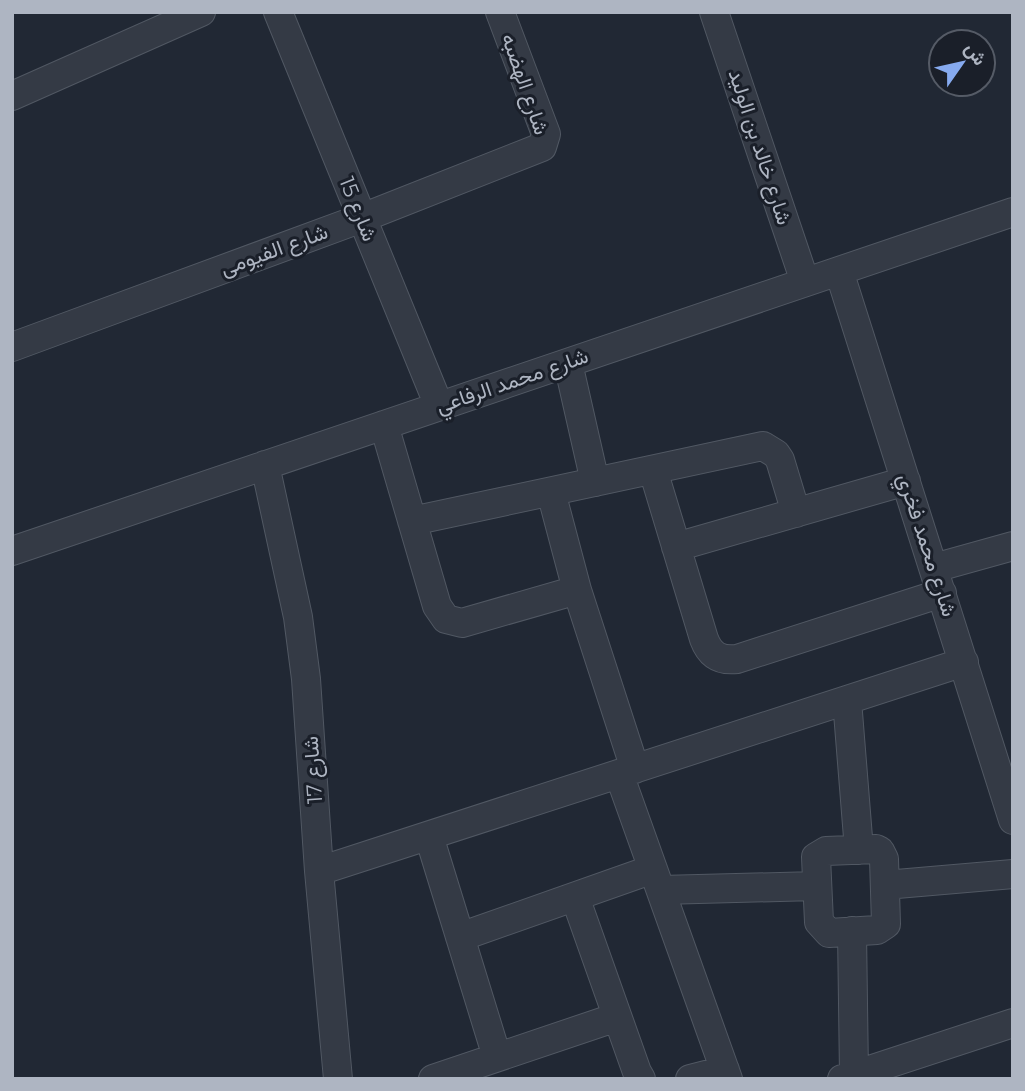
<svg xmlns="http://www.w3.org/2000/svg" width="1025" height="1091" viewBox="0 0 1025 1091" font-family="Montserrat,Vazirmatn,sans-serif">
	<rect width="100%" height="100%" fill="#212834"/>
	<g fill="none" stroke-linecap="round" stroke-linejoin="round">
		<g stroke="#515863" stroke-width="30">
			<path id="minor" d="M278,12l161,394
				M714,12l91,270
				M12,96l189,-84
				M839,271l174,549
				M12,347l350,-129 180,-71 4,-13 -46,-122
				M568,363l27,119
				M384,425l53,181 9,13 16,4 115,-33
				M265,465l33,152 8,62 13,192 19,208
				M653,470l51,169c6,16 16,22 33,20l205,-66
				M551,492l26,98 58,179
				M412,521l351,-75 13,8 4,6 16,53
				M676,547l230,-66
				M12,551l1001,-339
				M934,568l79,-22
				M847,700l12,150
				M619,774l109,305
				M429,836l68,221
				M876,849l4,2 4,8 2,65 -9,6 -48,3 -10,-11 -3,-65 10,-6z
				M319,871l645,-209
				M885,885l128,-11
				M661,890l155,-4
				M575,897l62,175 4,7
				M852,931l2,144
				M460,937l193,-68
				M433,1079l184,-62
				M690,1079l35,-9
				M842,1079l171,-56"/>
		</g>
		<use href="#minor" stroke="#343a45" stroke-width="28"/>
	</g>
	<g text-anchor="middle" stroke-width="6" stroke-linejoin="round" paint-order="stroke">
		<g font-size="21" fill="#aeb5c2" stroke="#1a1f29">
			<text transform="translate(525 84) rotate(71)" y="7">شارع الهضبه</text>
			<text transform="translate(760 147) rotate(72)" y="7">شارع خالد بن الوليد</text>
			<text transform="translate(358 209) rotate(68)" y="7">شارع 15</text>
			<text transform="translate(274 250) rotate(-20)" y="7">شارع الفيومى</text>
			<text transform="translate(512 381) rotate(-19)" y="7">شارع محمد الرفاعي</text>
			<text transform="translate(927 545) rotate(72)" y="7">شارع محمد فخري</text>
			<text transform="translate(313 770) rotate(-94)" y="7">شارع 17</text>
		</g>
	</g>
	<rect width="1025" height="1091" fill="none" stroke="#aeb5c2" stroke-width="28"/>
	<g transform="translate(962 63) rotate(56)"><circle r="33" fill="#1a1f29" stroke="#555b66" stroke-width="2"/>
	<path d="M0-5L12 26L0 18L-12 26Z" fill="#86aaef"/>
	<text y="-10" font-size="19" font-weight="bold" text-anchor="middle" fill="#aeb5c2">ش</text>
	</g>
</svg>
